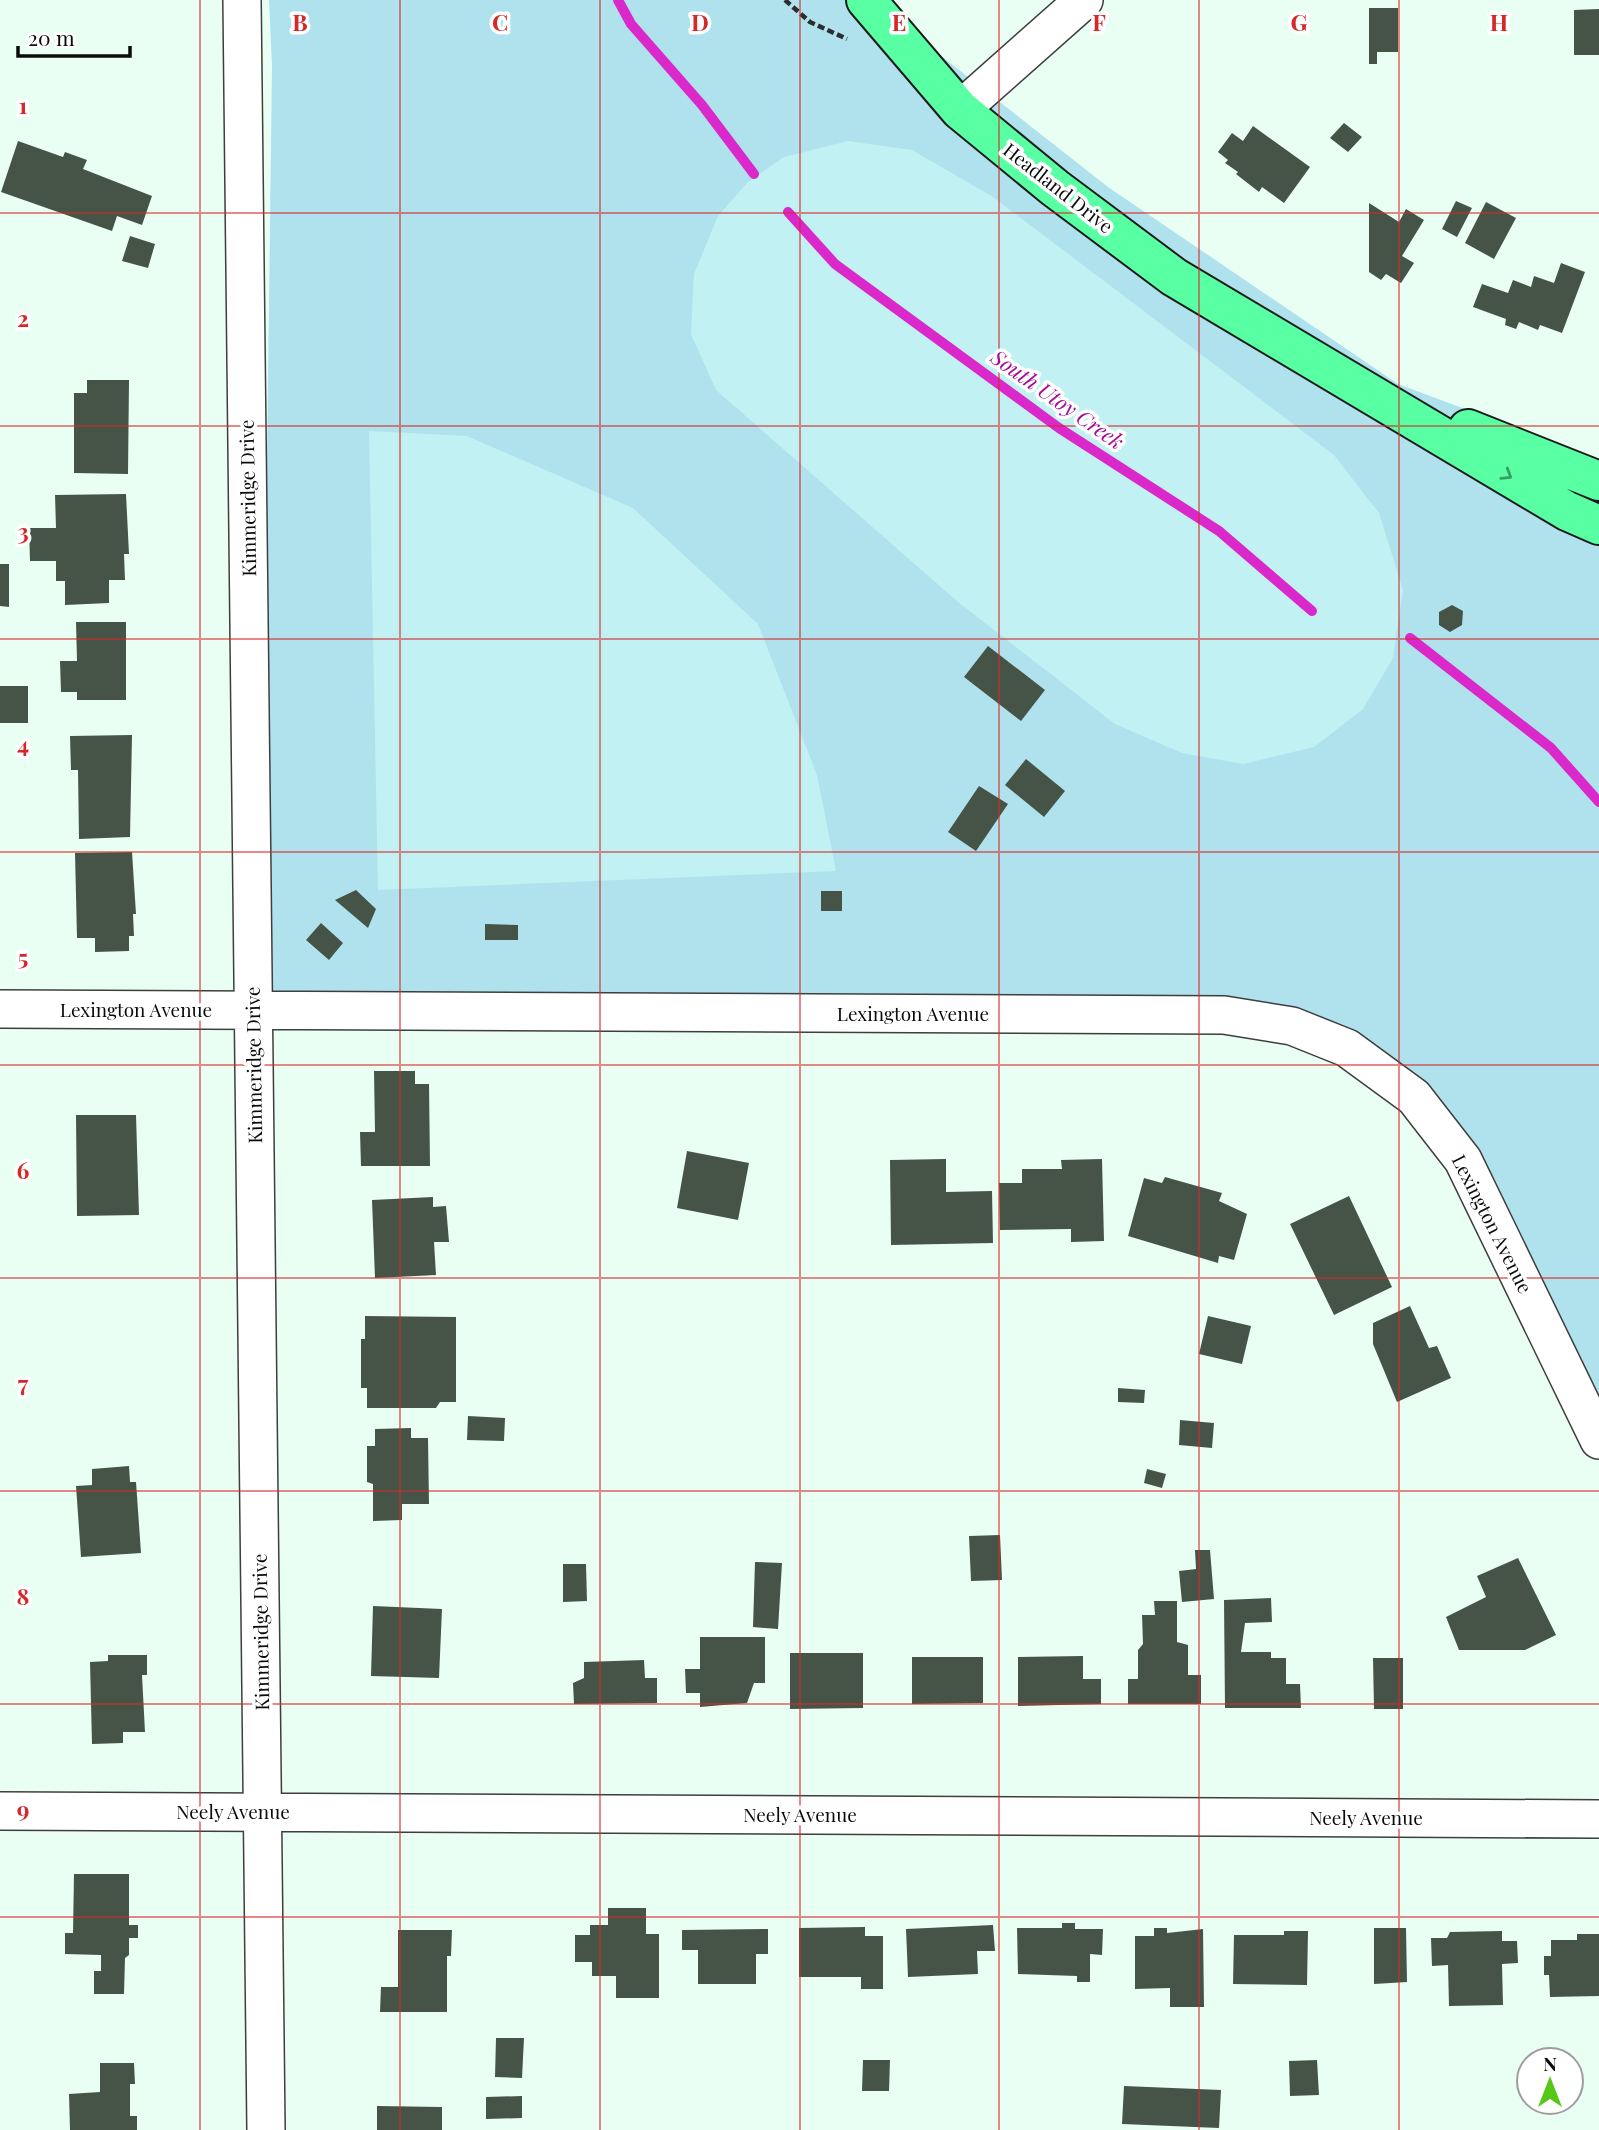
<svg xmlns="http://www.w3.org/2000/svg" width="1599" height="2130" viewBox="0 0 1599 2130" font-family="'Playfair Display',serif">
	<rect width="100%" height="100%" fill="#e9fff4"/>
	<path fill="#afe2ed" d="M269,0h613l12,19 214,168 290,197 201,75v984l-137,-297 -136,-121 -1066,-12 12,-947z"/>
	<path fill="#c2f1f3" d="M848,141l64,9 81,47 341,258 45,58 24,77 -10,68 -30,51 -49,38 -71,17 -61,-11 -67,-29 -157,-122 -242,-212 -25,-56 3,-60 24,-58 30,-34 36,-25z
		M369,431l98,5 166,72 125,116 59,151 19,96 -458,19z"/>
	<g fill="none" stroke-linecap="round" stroke-linejoin="round">
		<path stroke="#da28ca" stroke-width="10" d="M618,0l13,24 71,81 52,69
			M788,212l47,52 224,164 160,103 93,80
			M1410,638l141,110 48,54"/>
	</g>
	<path fill="#465447" d="M1369,8h29v44h-21v12h-8z
		M1599,9v46h-25v-45z
		M1344,123l18,14 -14,15 -18,-14z
		M1253,126l57,41 -26,36 -22,-16 -3,5 -23,-18 2,-2 -13,-9 3,-3 -10,-8 14,-19 11,8z
		M18,141l45,16 2,-5 22,8 -4,9 69,27 -10,29 -25,-9 -5,15 -111,-39z
		M1456,201l16,7 -15,29 -15,-8z
		M1486,202l30,16 -22,41 -29,-16z
		M1369,203l30,19 7,-13 18,11 -22,36 12,7 -13,20 -15,-9 -5,6 -12,-8z
		M130,236l25,8 -7,24 -26,-7z
		M1561,263l24,9 -23,61 -22,-8 -2,5 -19,-8 -3,7 -11,-4 1,-6 -33,-12 9,-23 26,9 5,-13 18,7 3,-11 20,7z
		M87,380h42l-1,94 -54,-1v-80h13z
		M126,494l3,60h-5l1,26h-16v23l-44,2v-24h-9v-20h-26l-1,-33h27l-1,-33z
		M0,564h9v43l-9,-1z
		M1452,605l11,6 -1,14 -12,7 -11,-7v-13z
		M76,622h50v78h-49v-8h-16l-1,-31h17z
		M988,646l57,44 -24,31 -57,-44z
		M0,686h28v37h-28z
		M132,735l-2,102 -51,2 -1,-69h-7l-1,-34z
		M1026,759l39,32 -21,26 -39,-32z
		M979,786l29,18 -32,47 -28,-19z
		M132,852l4,62h-3l1,22h-5v15l-34,1v-14h-18l-2,-85z
		M356,890l20,19 -8,19 -33,-28z
		M821,891h21v20h-21z
		M321,923l22,20 -14,17 -23,-20z
		M485,924l33,1v15h-33z
		M374,1071h41v13h14l1,82h-69l-1,-34h15z
		M76,1115h60l3,100 -62,1z
		M687,1151l62,12 -11,57 -61,-12z
		M946,1159v33l46,-1 1,52 -102,2 -1,-85z
		M1102,1159l2,82 -33,1v-13l-71,1 -1,-47h23v-14h40l-1,-9z
		M1165,1177l57,16 -3,8 28,13 -13,46 -15,-4 -1,7 -90,-27 16,-58 18,5z
		M1349,1196l43,91 -58,28 -44,-91z
		M433,1197v10l13,-1 3,36h-15l2,33 -61,3 -3,-78z
		M1410,1306l19,42 8,-2 14,32 -54,24 -24,-58v-21z
		M365,1316l91,1v85h-16l-4,6h-69v-20h-6v-49h4z
		M1208,1316l43,10 -9,38 -43,-10z
		M1118,1388l27,2 -1,13 -26,-1z
		M468,1416l37,2 -1,23 -37,-1z
		M1180,1420l34,3 -2,25 -33,-3z
		M411,1428v10h17l1,66h-27v16l-29,1v-37l-6,-2v-36h8v-17z
		M129,1466l1,16h6l5,71 -60,4 -5,-71 16,-1v-16z
		M1147,1469l19,5 -4,14 -18,-5z
		M1000,1535l2,45 -31,1 -2,-45z
		M1195,1550h15l4,49 -32,3 -3,-31 17,-2z
		M1518,1558l38,77 -31,15h-66l-13,-33 40,-20 -9,-21z
		M755,1562l27,1 -4,66 -25,-2z
		M563,1564h23l1,37 -24,1z
		M1271,1598l1,24 -27,1 -4,29h30v6h15v26h14l1,24h-76l-1,-108z
		M1154,1601h23v41l11,3v30h13v29h-73v-25h10v-29l5,-6 -1,-29h13z
		M373,1606l69,3 -3,69 -68,-2z
		M700,1637h65v46h-11l-7,20 -47,4v-14h-14l-1,-24h15z
		M790,1653h73v55l-73,1z
		M108,1655h39v20h-5l3,57h-22v11l-31,1 -2,-82 18,-1z
		M1083,1656v23h18v25l-83,2v-49z
		M912,1657h71v46l-71,1z
		M1373,1658h30v51h-29z
		M644,1660l1,18h12v25l-83,1 -1,-21 11,-5v-16z
		M74,1874h55v51h9v13h-9v17l-4,3 -1,36h-30v-23h7v-16l-36,-1v-21h8z
		M608,1908h38v26h13v64h-43v-22h-24v-14h-17v-27h15v-10h18z
		M1062,1923h13v6h28l-1,26 -12,-1v28h-13v-6l-59,-2 -1,-46h45z
		M993,1925l2,26h-18l1,23 -70,3 -2,-48z
		M865,1927v9h18v53h-22v-12h-62v-49z
		M1154,1928h13v5l36,-4 1,78h-34v-19l-35,1v-53h19z
		M1374,1928h32l1,54 -33,2z
		M768,1929v25h-12v30h-58v-34h-16v-20z
		M398,1930h54l-1,26h-4v56h-67l1,-25h17z
		M1284,1931h24l-1,54 -74,-1 1,-49h50z
		M1502,1931v10h15l1,22 -16,1 1,41 -54,1 -1,-41 -16,1 -1,-28h16l3,-6z
		M1577,1934h22v62l-49,1 -1,-22h-5v-19h7v-16h26z
		M496,2038h28l-2,40 -27,-1z
		M863,2060h27l-1,31h-27z
		M1317,2060l2,35 -29,1 -1,-35z
		M100,2063h34l1,21h-5v32h7v14h-67l-1,-36 31,-2z
		M1124,2086l97,4 -2,38 -97,-4z
		M522,2096v22l-36,1v-22z
		M377,2106l65,1v23h-65z"/>
	<g fill="none" stroke-linecap="round" stroke-linejoin="round">
		<g stroke="#3e3e3e" stroke-width="40">
			<path id="minor" d="M242,0l24,2130
				M960,110l124,-110
				M0,1009l1224,6 68,11 55,22 67,49 49,63 136,280
				M0,1811l1599,8"/>
		</g>
		<g stroke="#1c1c1c" stroke-width="42">
			<path id="major" d="M866,0l94,110 95,78 119,89 393,234 32,14
				M1468,429l131,52"/>
		</g>
		<path stroke="#2d2d2d" stroke-width="4.5" stroke-dasharray="7 3.5" stroke-linecap="butt" d="M785,0l25,22 37,17"/>
		<use href="#minor" stroke="#fff" stroke-width="37"/>
		<use href="#major" stroke="#59ffa3" stroke-width="38"/>
	</g>
	<defs><path id="oneway-chevron" d="M-2-3.5L2.5 0L-2 3.5" fill="none" stroke-width="1.6" stroke-linecap="round" stroke-linejoin="round" transform="scale(1.75)"/></defs>
	<use stroke="#3a9d66" href="#oneway-chevron" transform="translate(1507 475) rotate(32)"/>
	<path fill="none" stroke="#d62828" stroke-width="2" stroke-opacity="0.55" d="M200,0v2130M400,0v2130M600,0v2130M800,0v2130M999,0v2130M1199,0v2130M1399,0v2130M0,213h1599M0,426h1599M0,639h1599M0,852h1599M0,1065h1599M0,1278h1599M0,1491h1599M0,1704h1599M0,1917h1599"/>
	<g text-anchor="middle" stroke-width="7" stroke-linejoin="round" paint-order="stroke">
		<g font-size="19" fill="#0b0b0b" stroke="#fff">
			<text transform="translate(1058 188) rotate(38)" y="7">Headland Drive</text>
			<text transform="translate(248 498) rotate(-91)" y="7">Kimmeridge Drive</text>
			<text x="136" y="1017">Lexington Avenue</text>
			<text x="913" y="1021">Lexington Avenue</text>
			<text transform="translate(254 1065) rotate(-91)" y="7">Kimmeridge Drive</text>
			<text transform="translate(1492 1224) rotate(63)" y="7">Lexington Avenue</text>
			<text transform="translate(261 1632) rotate(-91)" y="7">Kimmeridge Drive</text>
			<text x="233" y="1819">Neely Avenue</text>
			<text x="800" y="1822">Neely Avenue</text>
			<text x="1366" y="1825">Neely Avenue</text>
		</g>
		<g font-size="21" font-style="italic" fill="#a70a93" stroke="#fff">
			<text transform="translate(1057 400) rotate(35)" y="7">South Utoy Creek</text>
		</g>
	</g>
	<g font-size="23" text-anchor="middle" font-weight="bold" fill="#d62828" stroke="#fff" stroke-width="7" stroke-linejoin="round" paint-order="stroke">
		<text x="300" y="31">B</text>
		<text x="500" y="31">C</text>
		<text x="700" y="31">D</text>
		<text x="899" y="31">E</text>
		<text x="1099" y="31">F</text>
		<text x="1299" y="31">G</text>
		<text x="1499" y="31">H</text>
		<text x="23" y="114">1</text>
		<text x="23" y="327">2</text>
		<text x="23" y="540">3</text>
		<text x="23" y="753">4</text>
		<text x="23" y="966">5</text>
		<text x="23" y="1179">6</text>
		<text x="23" y="1392">7</text>
		<text x="23" y="1605">8</text>
		<text x="23" y="1818">9</text>
	</g>
	<g transform="translate(1550 2081)"><circle r="33" fill="#ffffff" stroke="#9d9d9d" stroke-width="2"/>
	<path d="M0-5L12 26L0 18L-12 26Z" fill="#56c717"/>
	<text y="-10" font-size="19" font-weight="bold" text-anchor="middle" fill="#0b0b0b">N</text>
	</g>
	<path d="M18 46v10h112v-10" fill="none" stroke="#0b0b0b" stroke-width="3.5"/>
	<text x="28" y="46" font-size="21" fill="#0b0b0b" stroke="#ffffff" stroke-width="5" paint-order="stroke">20 m</text>
</svg>
